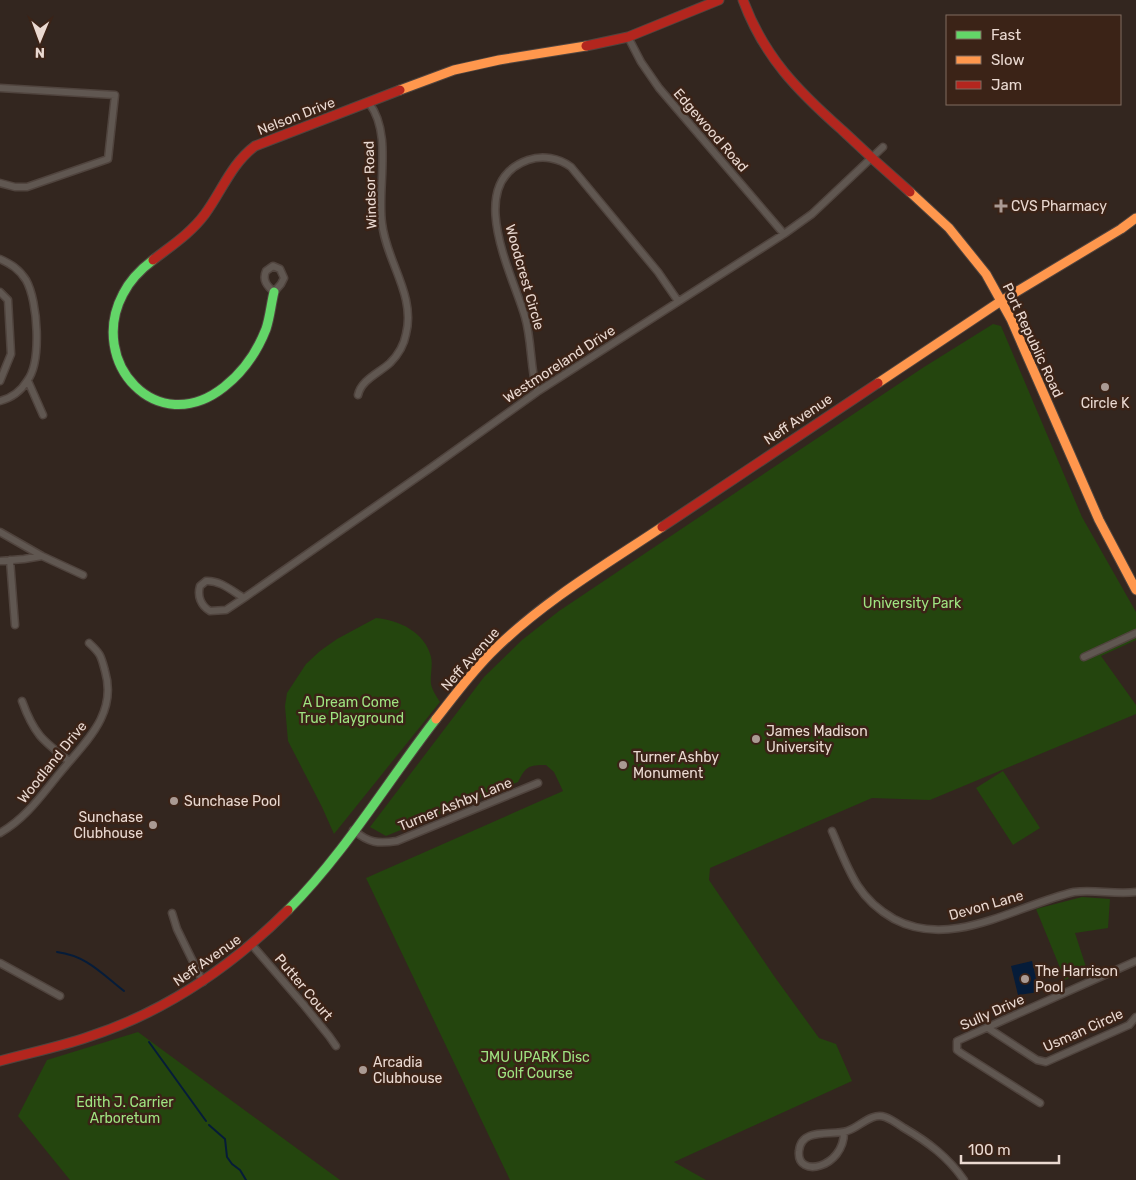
<svg xmlns="http://www.w3.org/2000/svg" width="1136" height="1180" viewBox="0 0 1136 1180" font-family="Rubik,sans-serif">
	<rect width="100%" height="100%" fill="#33261f"/>
	<path fill="#24450e" d="M993,324l8,2 81,191 54,95v28l-35,16 35,49v9l-206,86 -58,-2 -162,70 -1,12 65,96 45,62 17,6 16,37 -178,81 32,18h-196l-144,-302 197,-87 -9,-19 -8,-7c-17,0 -20,1 -28,17l-132,54 -16,-9 114,-150 38,-37 37,-29 185,-124 180,-120z
		M376,618c23,2 49,14 55,39 2,8 -1,19 0,27 1,6 6,13 9,18l-106,132 -12,-27 -34,-66 -3,-35 2,-13 19,-29 14,-13 17,-12z
		M1003,771l37,57 -27,17 -37,-57z
		M1082,897l28,2 -2,29 -33,5 12,37 -22,10 -29,-71z
		M138,1032l202,148h-270l-52,-64 29,-56z"/>
	<path fill="#061c39" d="M1032,961l7,31 -21,3 -7,-29z"/>
	<g fill="none" stroke-linecap="round" stroke-linejoin="round">
		<path stroke="#061c39" stroke-width="2" d="M57,952c30,4 44,21 67,39
			M149,1042l57,79
			M209,1125l16,14 2,18 5,7 8,6 6,10"/>
		<g stroke="#50443e" stroke-width="9">
			<path id="street" d="M628,37l13,25 18,26 125,146
				M0,88l115,7 -7,64 -81,28h-12l-15,-4
				M0,259c11,5 19,10 26,21 12,21 16,82 1,101 -6,10 -16,17 -27,20
				M273,266l7,3 4,9 -3,6 -7,8c-7,-6 -12,-12 -8,-21z
				M0,292l8,8 3,54 -11,27
				M28,381l15,34
				M537,392c-7,-25 -5,-51 -12,-75 -12,-42 -62,-134 3,-157 15,-5 31,-2 43,7l87,105 20,29
				M358,395c3,-15 21,-22 32,-32 8,-8 14,-18 16,-29 10,-39 -20,-73 -24,-111 -5,-36 11,-89 -13,-120
				M0,532l42,24 41,19
				M10,560l5,65
				M0,561l24,-2 18,-3
				M206,581c14,-1 26,10 38,17l-18,12 -16,1c-9,-5 -13,-15 -10,-25z
				M244,598l188,-131 105,-75 247,-158 28,-20 71,-67
				M1084,657l52,-24
				M22,701c12,33 20,39 47,60
				M353,830c16,13 25,14 44,11l141,-58
				M832,831c8,18 15,38 26,55 9,14 22,25 36,33 58,31 123,-14 180,-27 21,-3 41,3 62,0
				M0,833c25,-14 41,-37 59,-59 25,-31 59,-59 46,-103 -4,-15 -4,-17 -16,-28
				M172,913l5,16 26,53
				M252,945l51,59 26,32 7,10
				M0,963l60,33
				M988,1028l49,32 9,2 83,-37 7,-8
				M1040,1103l-79,-50 -4,-3v-9l179,-80
				M844,1132c0,36 -48,47 -45,19 2,-24 33,-15 48,-20 12,-3 24,-19 38,-14 6,2 13,7 19,11 24,14 44,29 60,52"/>
		</g>
		<g stroke="#50443e" stroke-width="11">
			<path id="fast" d="M153,260c-12,9 -23,20 -30,34 -36,68 34,146 101,93 19,-15 33,-35 42,-58 4,-12 5,-25 8,-37
				M288,910c57,-57 99,-128 148,-191"/>
		</g>
		<g stroke="#50443e" stroke-width="11">
			<path id="slow" d="M400,90l54,-20 45,-10 87,-14
				M910,192l39,36 37,46 25,45 88,201 37,70
				M878,383l123,-82 120,-72 15,-11
				M436,719c19,-24 37,-49 59,-70 49,-48 110,-84 167,-122"/>
		</g>
		<g stroke="#50443e" stroke-width="11">
			<path id="jam" d="M743,0c21,57 55,91 99,130 22,21 45,42 68,62
				M586,46l42,-9 91,-37
				M153,260c18,-14 38,-27 52,-46 17,-23 26,-50 50,-68l145,-56
				M662,527l216,-144
				M0,1061c29,-8 59,-14 88,-24 77,-25 143,-70 200,-127"/>
		</g>
		<use href="#street" stroke="#605751" stroke-width="6"/>
		<use href="#fast" stroke="#63d668" stroke-width="9"/>
		<use href="#slow" stroke="#ff974d" stroke-width="9"/>
		<use href="#jam" stroke="#b3261e" stroke-width="9"/>
	</g>
	<g fill="#aa9a93" stroke="#3b2317" stroke-width="2">
		<path d="M998.5 198.5h5v5h5v5h-5v5h-5v-5h-5v-5h5z"/>
		<circle cx="1105" cy="387" r="5"/>
		<circle cx="756" cy="739" r="5"/>
		<circle cx="623" cy="765" r="5"/>
		<circle cx="174" cy="801" r="5"/>
		<circle cx="153" cy="825" r="5"/>
		<circle cx="1025" cy="979" r="5"/>
		<circle cx="363" cy="1070" r="5"/>
	</g>
	<g text-anchor="middle" stroke-width="5" stroke-linejoin="round" paint-order="stroke">
		<g font-size="14" fill="#ead9d1" stroke="#3b2317">
			<text transform="translate(296 116) rotate(-21)" y="5">Nelson Drive</text>
			<text transform="translate(711 130) rotate(49)" y="5">Edgewood Road</text>
			<text transform="translate(370 185) rotate(-92)" y="5">Windsor Road</text>
			<text transform="translate(525 277) rotate(74)" y="5">Woodcrest Circle</text>
			<text transform="translate(1033 340) rotate(65)" y="5">Port Republic Road</text>
			<text transform="translate(559 364) rotate(-33)" y="5">Westmoreland Drive</text>
			<text transform="translate(798 419) rotate(-34)" y="5">Neff Avenue</text>
			<text transform="translate(470 659) rotate(-48)" y="5">Neff Avenue</text>
			<text transform="translate(52 762) rotate(-51)" y="5">Woodland Drive</text>
			<text transform="translate(455 804) rotate(-22)" y="5">Turner Ashby Lane</text>
			<text transform="translate(986 905) rotate(-16)" y="5">Devon Lane</text>
			<text transform="translate(207 960) rotate(-35)" y="5">Neff Avenue</text>
			<text transform="translate(304 987) rotate(50)" y="5">Putter Court</text>
			<text transform="translate(992 1012) rotate(-24)" y="5">Sully Drive</text>
			<text transform="translate(1083 1030) rotate(-24)" y="5">Usman Circle</text>
		</g>
		<g font-size="14" fill="#ead9d1" stroke="#3b2317" text-anchor="start">
			<text x="1011" y="211">CVS Pharmacy</text>
			<text x="1105" y="408" text-anchor="middle">Circle K</text>
			<text x="766" y="736">James Madison<tspan x="766" dy="16">University</tspan></text>
			<text x="633" y="762">Turner Ashby<tspan x="633" dy="16">Monument</tspan></text>
			<text x="184" y="806">Sunchase Pool</text>
			<text x="143" y="822" text-anchor="end">Sunchase<tspan x="143" dy="16">Clubhouse</tspan></text>
			<text x="1035" y="976">The Harrison<tspan x="1035" dy="16">Pool</tspan></text>
			<text x="373" y="1067">Arcadia<tspan x="373" dy="16">Clubhouse</tspan></text>
		</g>
		<g font-size="14" fill="#9fe481" stroke="#3b2317">
			<text x="912" y="608">University Park</text>
			<text x="351" y="707">A Dream Come<tspan x="351" dy="16">True Playground</tspan></text>
			<text x="535" y="1062">JMU UPARK Disc<tspan x="535" dy="16">Golf Course</tspan></text>
			<text x="125" y="1107">Edith J. Carrier<tspan x="125" dy="16">Arboretum</tspan></text>
		</g>
	</g>
	<rect x="946" y="15" width="175" height="90" fill="#3b2317" stroke="#816c61"/>
	<rect x="956" y="31" width="25" height="8" fill="#63d668" stroke="#816c61"/>
	<text x="991" y="40" font-size="15" fill="#ead9d1">Fast</text>
	<rect x="956" y="56" width="25" height="8" fill="#ff974d" stroke="#816c61"/>
	<text x="991" y="65" font-size="15" fill="#ead9d1">Slow</text>
	<rect x="956" y="81" width="25" height="8" fill="#b3261e" stroke="#816c61"/>
	<text x="991" y="90" font-size="15" fill="#ead9d1">Jam</text>
	<g transform="translate(40 40) rotate(181)" stroke="#3b2317" stroke-width="4" paint-order="stroke">
	<path d="M0-4L9 19L0 12L-9 19Z" fill="#ead9d1"/>
	<text y="-8" font-size="14" font-weight="bold" text-anchor="middle" fill="#ead9d1">N</text>
	</g>
	<path d="M961 1155v8h98v-8" fill="none" stroke="#ead9d1" stroke-width="2.5"/>
	<text x="968" y="1155" font-size="15" fill="#ead9d1" stroke="#3b2317" stroke-width="4" paint-order="stroke">100 m</text>
</svg>
